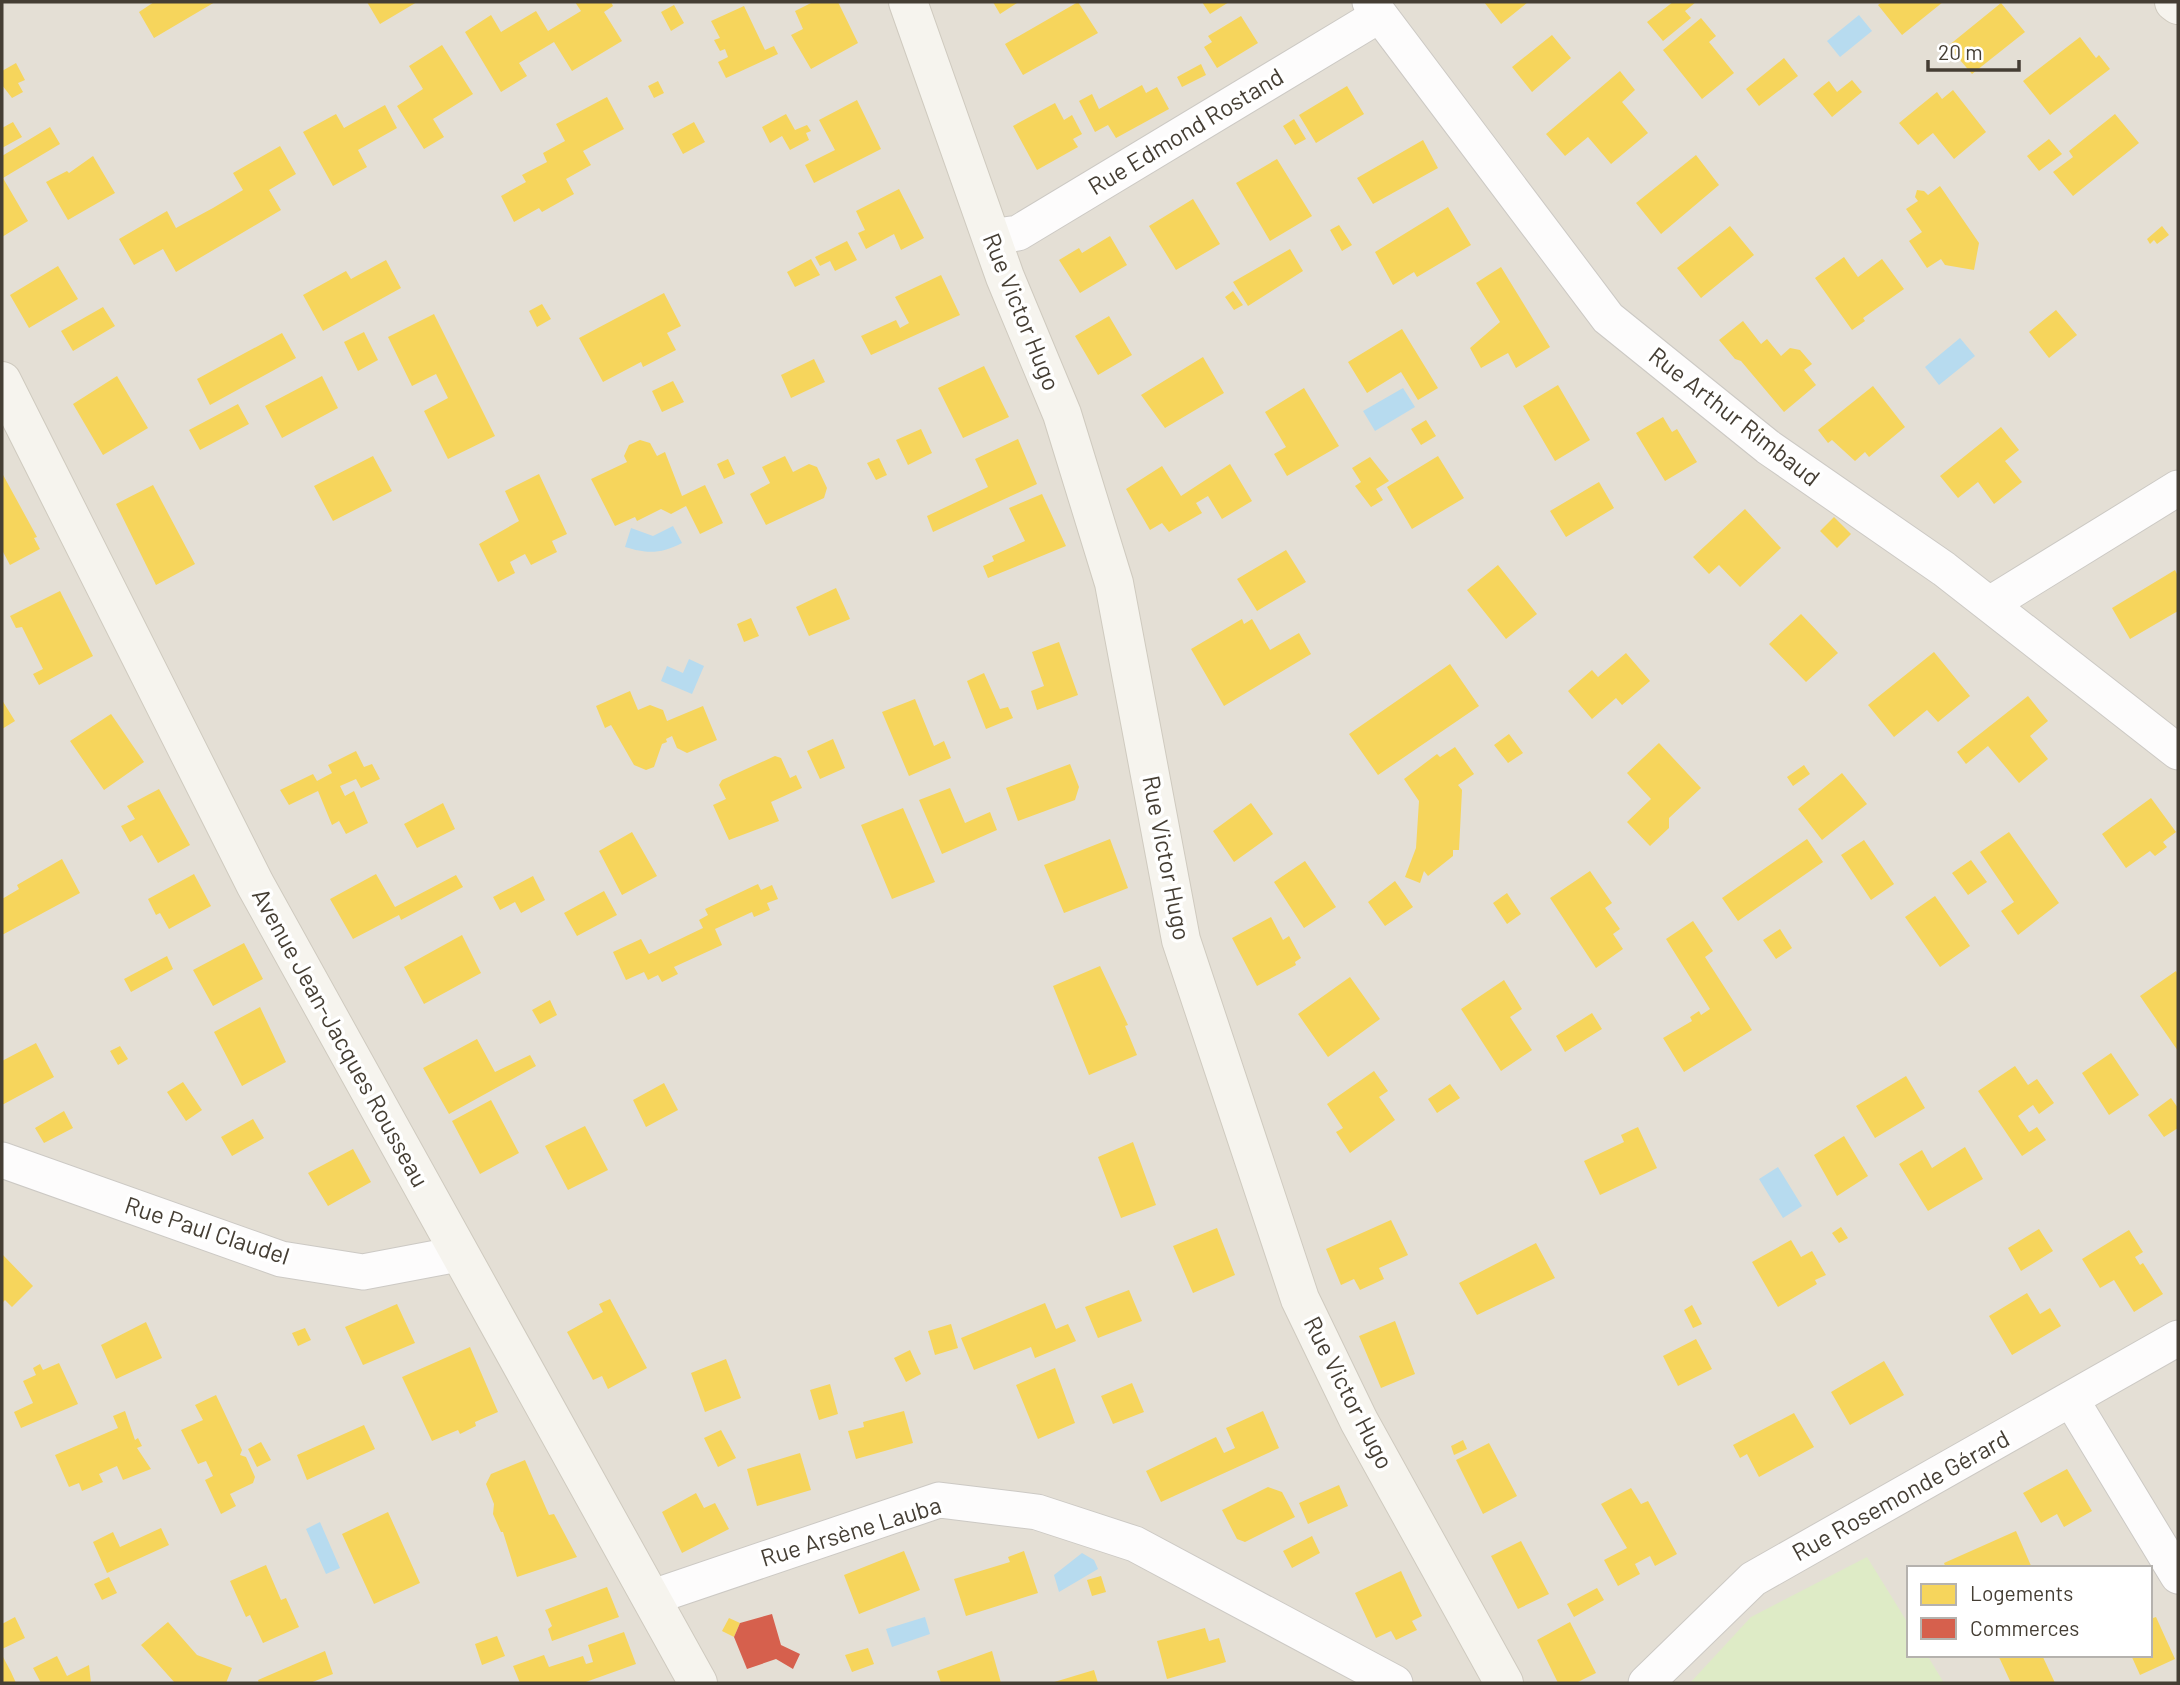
<svg xmlns="http://www.w3.org/2000/svg" width="2180" height="1685" viewBox="0 0 2180 1685" font-family="Barlow,sans-serif">
	<rect width="100%" height="100%" fill="#f0ede8"/>
	<path fill="#e4dfd5" fill-rule="evenodd" d="M2,2h2176v1681h-2176zM1909,1568h241v87h-241z"/>
	<path fill="#deebc6" d="M1867,1557l42,68v30h18l17,28h-254l61,-66z"/>
	<path fill="#b7dbef" d="M1859,15l13,16 -32,26 -13,-16z
		M1960,338l15,18 -36,29 -14,-18z
		M1403,388l12,19 -40,24 -12,-20z
		M673,526l9,17c-22,11 -34,11 -57,4l6,-19 22,8z
		M689,659l15,7 -12,28 -31,-13 6,-15 16,7z
		M1778,1167l24,39 -19,12 -24,-39z
		M320,1522l20,46 -14,6 -20,-45z
		M1082,1553l12,7 4,9 -39,23 -5,-17z
		M925,1617l5,17 -38,13 -6,-18z"/>
	<path fill="#f6d55c" d="M154,2h61l-61,36 -15,-26z
		M367,2h50l-37,22z
		M575,2h36l2,4 -9,6 18,29 -50,30 -18,-29 -35,21 8,13 -26,16 -36,-60 26,-17 10,17 35,-21 12,20 33,-20z
		M813,2h25l20,41 -47,26 -20,-34 12,-6 -8,-18z
		M993,2h23l1,1 -17,11z
		M1078,2l20,31 -75,42 -18,-31z
		M1202,2h27l-19,12z
		M1484,2h44l-27,22z
		M1673,2h23l-11,9 6,7 -28,23 -16,-19z
		M1882,2h61l-41,33 -24,-30z
		M2001,3l24,29 -53,42 -24,-28z
		M674,5l10,18 -13,8 -10,-19z
		M744,6l21,44 9,-4 4,8 -52,24 -8,-16 10,-5 -3,-8 -5,2 -6,-11 6,-2 -9,-17z
		M1241,16l17,27 -41,25 -13,-21 8,-5 -4,-6z
		M1701,18l15,18 -7,6 25,31 -32,26 -39,-49z
		M1552,35l19,23 -39,34 -20,-25z
		M2080,37l16,21 3,-3 11,14 -60,46 -27,-34z
		M442,45l31,49 -40,25 11,18 -20,12 -27,-43 26,-17 -14,-23z
		M1784,58l14,18 -39,30 -13,-17z
		M16,63l9,17 -7,3 5,9 -11,6 -10,-13v-14z
		M1201,64l5,11 -24,12 -5,-10z
		M1620,71l15,19 -13,12 26,31 -37,31 -23,-27 -23,19 -19,-22z
		M1852,80l10,12 -30,25 -19,-23 16,-13 8,11z
		M658,81l6,12 -10,5 -6,-12z
		M1142,85l4,8 11,-6 12,22 -53,29 -8,-13 -13,7 -16,-31 13,-7 7,15z
		M1347,86l17,28 -48,29 -17,-28z
		M1953,90l33,42 -32,27 -21,-26 -15,12 -19,-22 38,-31 5,7z
		M607,97l17,32 -41,22 8,14 -25,14 8,15 -32,18 -3,-4 -25,14 -13,-26 25,-14 -4,-7 25,-13 -4,-9 22,-12 -9,-17z
		M857,100l24,49 -67,34 -9,-18 30,-15 -16,-30z
		M1055,103l9,17 8,-5 10,19 -9,5 5,8 -41,23 -24,-44z
		M385,105l12,23 -39,22 9,17 -34,19 -30,-54 33,-18 8,14z
		M786,114l9,16 12,-5 4,6 -5,2 3,7 -19,10 -8,-14 -12,7 -8,-16z
		M2115,114l24,29 -66,53 -20,-24 20,-15 -4,-6z
		M1294,119l12,20 -11,6 -12,-19z
		M13,122l9,15 -20,11v-20z
		M694,122l11,20 -22,12 -11,-20z
		M50,127l10,17 -57,34 25,43 -26,16v-81z
		M2049,139l13,15 -23,17 -12,-15z
		M1423,140l15,28 -65,36 -16,-26z
		M280,146l16,28 -27,16 12,20 -105,62 -13,-23 -29,16 -15,-26 48,-28 9,17 37,-20 30,-18 -10,-17z
		M1696,155l23,30 -58,49 -25,-31z
		M93,156l22,37 -47,27 -22,-38 21,-11 2,2z
		M1277,159l35,57 -42,25 -34,-58z
		M1940,186l39,57 -5,27 -29,-5 -4,-6 -14,9 -18,-27 13,-9 -16,-23 12,-8 -3,-4 2,-7 7,1 4,4z
		M899,189l25,49 -23,12 -7,-16 -28,15 -8,-16 7,-3 -9,-19z
		M1193,199l27,45 -44,26 -27,-44z
		M1448,207l23,38 -54,32 -3,-5 -21,13 -18,-33z
		M1339,225l13,20 -10,6 -12,-21z
		M1730,226l24,29 -53,43 -24,-30z
		M2162,226l7,9 -12,9 -3,-4 -4,4 -3,-5z
		M1110,236l17,29 -47,28 -21,-33 20,-12 3,5z
		M847,241l10,19 -22,11 -5,-10 -10,5 -5,-9z
		M1290,249l13,22 -55,35 -15,-24z
		M1844,257l14,20 24,-18 22,30 -41,29 2,3 -13,9 -37,-52z
		M811,259l9,16 -25,12 -8,-15z
		M386,260l15,28 -78,43 -20,-36 43,-24 5,8z
		M58,266l20,33 -49,29 -19,-33z
		M1501,267l49,80 -34,21 -8,-15 -27,15 -11,-20 30,-26 -24,-39z
		M941,275l19,40 -89,40 -10,-19 35,-16 4,8 9,-5 -14,-26z
		M1233,291l10,14 -9,5 -9,-13z
		M664,293l17,33 -14,7 9,17 -33,17 -2,-5 -38,20 -24,-44z
		M542,304l9,15 -14,8 -8,-16z
		M103,307l12,19 -42,25 -12,-20z
		M2056,310l21,25 -28,23 -20,-26z
		M434,314l61,122 -47,23 -24,-48 24,-13 -12,-24 -24,12 -24,-49z
		M1109,316l23,39 -34,20 -23,-39z
		M1743,321l18,23 6,-5 14,17 9,-8 10,2 12,14 -8,6 12,15 -32,27 -43,-51 -6,-2 -16,-19z
		M1402,329l36,59 -20,12 -17,-28 -34,21 -19,-31z
		M364,332l14,28 -20,11 -14,-29z
		M282,333l14,25 -86,47 -13,-26z
		M1203,357l21,36 -59,35 -24,-33z
		M814,359l11,23 -34,16 -10,-23z
		M984,366l25,51 -46,21 -25,-50z
		M117,376l31,52 -45,27 -30,-51z
		M322,376l16,32 -56,30 -17,-32z
		M673,381l11,21 -22,10 -10,-21z
		M1558,385l32,55 -35,21 -32,-55z
		M1873,386l32,41 -36,30 -4,-5 -10,9 -23,-21 -4,3 -10,-13z
		M1304,388l35,58 -52,30 -13,-22 12,-7 -21,-35z
		M238,404l11,20 -49,26 -11,-20z
		M1663,417l9,15 5,-3 20,33 -32,19 -29,-48z
		M1426,420l10,16 -15,9 -10,-16z
		M2001,427l18,23 -14,11 17,21 -28,22 -16,-22 -20,16 -18,-22z
		M921,429l11,24 -24,12 -12,-25z
		M1018,439l19,45 -104,48 -6,-16 61,-29 -13,-28z
		M640,440l10,3 7,13 8,-4 17,44 23,-11 18,38 -23,11 -14,-28 -15,8 -10,-5 -24,12 -2,-4 -20,9 -24,-47 36,-17 -3,-6 5,-11z
		M373,456l19,35 -59,30 -19,-35z
		M785,456l8,16 16,-8 8,3 10,21 -3,10 -58,27 -16,-31 20,-11 -8,-16z
		M1438,456l26,42 -52,31 -25,-42z
		M1370,457l19,24 -13,8 7,11 -12,7 -16,-21 6,-4 -9,-14z
		M879,458l8,17 -11,5 -9,-17z
		M728,459l7,15 -11,5 -7,-15z
		M1230,464l22,37 -30,18 -14,-23 -12,7 6,10 -33,19 -7,-9 -12,7 -24,-41 36,-23 19,30z
		M2,473l35,64 -3,1 6,11 -30,16 -8,-15z
		M539,474l28,60 -15,7 5,11 -26,13 -6,-11 -15,8 5,11 -17,9 -19,-38 40,-23 -14,-30z
		M1599,482l15,26 -48,29 -16,-26z
		M153,485l42,79 -39,21 -40,-81z
		M1042,494l24,52 -78,32 -5,-12 11,-5 -2,-5 33,-15 -16,-33z
		M1745,509l36,39 -41,39 -21,-22 -10,9 -16,-17z
		M1834,517l17,17 -14,14 -17,-17z
		M1286,550l20,32 -49,29 -20,-32z
		M1498,565l39,49 -31,25 -39,-49z
		M2175,570l3,6v35l-48,28 -18,-31z
		M836,588l14,31 -41,17 -13,-29z
		M60,591l33,65 -54,29 -6,-11 10,-5 -21,-42 -6,1 -6,-12z
		M1801,614l37,39 -32,29 -37,-38z
		M751,618l8,18 -15,6 -7,-18z
		M1242,619l2,5 8,-5 18,31 29,-17 12,21 -87,52 -33,-57z
		M1059,642l19,53 -41,15 -6,-19 13,-5 -12,-34z
		M1934,652l36,44 -32,26 -11,-12 -33,27 -26,-32z
		M1626,653l24,28 -28,24 -6,-7 -24,21 -24,-28 24,-21 6,7z
		M1450,664l29,42 -101,69 -29,-41z
		M984,673l16,36 8,-2 5,11 -27,11 -19,-48z
		M630,691l8,19 12,-5 13,5 4,11 36,-15 14,34 -30,13 -10,-5 -5,-12 -6,3 1,3 -5,2 -8,23 -8,3 -12,-5 -23,-40 -6,3 -9,-22z
		M2028,696l20,25 -18,15 18,23 -29,24 -31,-37 -22,18 -9,-12z
		M915,699l19,47 10,-5 7,17 -42,18 -27,-64z
		M2,700l13,21 -13,8z
		M111,714l33,48 -40,28 -34,-49z
		M1509,734l14,19 -15,10 -14,-18z
		M833,739l12,29 -25,11 -13,-28z
		M1659,743l42,45 -32,30v10l-19,18 -23,-24 24,-23 -24,-26z
		M1455,747l19,27 -16,11 4,5 -3,60h-6v6l-25,20 -4,-5 -4,12 -15,-6 11,-29 3,-47 -15,-22 33,-25 3,3z
		M356,751l8,16 8,-3 8,15 -19,9 -5,-9 -16,7 5,10 9,-5 14,32 -22,11 -7,-13 -7,4 -14,-34 -29,14 -9,-15 33,-16 4,7 15,-8 -4,-8z
		M775,756l6,2 9,20 6,-3 6,13 -31,14 8,19 -50,19 -16,-35 13,-6 -7,-14 3,-5z
		M1070,764l9,23 -4,13 -57,21 -12,-33z
		M1804,765l6,9 -17,12 -6,-9z
		M1842,773l25,31 -45,36 -24,-31z
		M950,788l15,35 25,-11 7,18 -55,24 -23,-54z
		M159,789l31,56 -32,18 -16,-28 -12,7 -9,-16 14,-7 -8,-13z
		M2151,798l25,34 -13,10 4,5 -12,9 -5,-5 -24,17 -24,-34z
		M443,803l12,26 -38,19 -13,-24z
		M1251,803l22,31 -39,28 -21,-31z
		M903,808l32,74 -43,17 -31,-74z
		M632,832l25,44 -35,19 -23,-44z
		M2009,832l50,71 -41,32 -17,-24 13,-9 -34,-50z
		M1110,839l18,49 -64,25 -20,-48z
		M1807,839l16,23 -85,59 -16,-23z
		M1864,840l30,44 -23,16 -30,-45z
		M62,859l18,34 -78,42v-36l17,-10 -2,-4z
		M1971,860l16,22 -19,13 -16,-22z
		M1305,861l31,46 -32,21 -30,-46z
		M1590,871l22,32 -7,5 15,21 -7,5 10,15 -27,19 -46,-70z
		M194,874l17,32 -42,23 -9,-16 -4,2 -8,-16z
		M376,874l19,33 61,-32 7,12 -62,33 -2,-5 -46,24 -23,-40z
		M533,876l12,24 -24,13 -6,-11 -15,8 -7,-13z
		M1395,881l18,26 -28,19 -17,-24z
		M758,884l3,6 11,-5 6,14 -11,4 3,7 -16,7 -2,-5 -37,17 7,16 -48,22 4,7 -16,8 -4,-7 -10,5 -4,-8 -18,8 -13,-28 28,-13 8,15 54,-26 -4,-8 9,-5 -3,-6z
		M604,891l13,24 -40,21 -13,-23z
		M1507,893l14,21 -14,10 -14,-21z
		M1935,896l35,50 -30,21 -35,-50z
		M1271,917l12,23 6,-4 12,22 -6,4 1,3 -39,21 -25,-48z
		M1693,921l20,30 -8,6 47,73 -68,42 -21,-34 29,-17 -2,-4 9,-6 2,4 9,-6 -44,-70z
		M1780,929l12,19 -16,11 -13,-19z
		M462,935l19,38 -57,31 -20,-37z
		M244,943l19,36 -50,27 -20,-36z
		M167,956l6,13 -42,23 -7,-13z
		M1100,966l28,59 -3,1 12,29 -48,20 -36,-89z
		M2176,971l2,4v76l-38,-55z
		M1350,977l30,42 -52,38 -30,-43z
		M1504,980l18,29 -12,8 22,33 -31,21 -40,-62z
		M550,1000l7,15 -17,9 -8,-14z
		M260,1007l26,55 -44,24 -28,-54z
		M1592,1013l10,16 -37,23 -9,-16z
		M477,1039l18,33 35,-17 6,11 -87,48 -26,-46z
		M36,1043l18,34 -52,28v-44z
		M120,1046l8,13 -10,6 -8,-14z
		M2111,1053l28,42 -30,20 -27,-42z
		M2015,1066l13,19 9,-6 17,24 -15,11 -6,-9 -15,11 11,16 8,-5 9,13 -24,16 -44,-65z
		M1374,1071l14,20 -9,6 16,23 -45,33 -14,-21 7,-4 -16,-24z
		M1906,1076l19,32 -50,30 -19,-32z
		M183,1082l19,28 -16,11 -19,-29z
		M664,1083l14,27 -32,17 -13,-27z
		M1450,1084l10,14 -23,15 -9,-14z
		M2171,1098l7,10v20l-14,9 -16,-22z
		M491,1100l28,53 -39,21 -28,-53z
		M64,1111l9,17 -29,15 -9,-15z
		M253,1119l11,19 -32,18 -11,-19z
		M585,1126l23,44 -40,20 -23,-44z
		M1638,1127l19,41 -57,27 -16,-34 40,-19 -3,-7z
		M1844,1136l24,40 -31,20 -23,-41z
		M1133,1142l23,63 -35,13 -23,-61z
		M1965,1147l18,32 -55,32 -29,-47 23,-14 10,18z
		M353,1149l18,33 -43,24 -20,-33z
		M1391,1220l17,35 -29,13 5,11 -24,11 -6,-11 -13,6 -15,-36z
		M1841,1227l7,11 -9,5 -7,-10z
		M1217,1228l18,47 -42,18 -20,-47z
		M2039,1229l14,22 -32,20 -13,-23z
		M2129,1230l14,22 -8,5 5,8 3,-2 20,31 -29,18 -20,-32 -14,8 -18,-29z
		M1791,1240l10,17 11,-6 14,24 -11,5 2,4 -39,23 -26,-45z
		M1536,1243l19,35 -78,37 -18,-32z
		M2,1254l31,32 -21,21 -7,-7 -3,3z
		M1129,1290l13,31 -44,17 -13,-31z
		M2027,1293l13,21 10,-6 11,18 -49,29 -23,-39z
		M610,1299l37,69 -39,21 -6,-13 -9,4 -26,-48 36,-20 -4,-8z
		M1045,1303l11,26 12,-5 8,17 -41,17 -4,-11 -57,23 -13,-32z
		M397,1304l18,39 -52,22 -18,-38z
		M1692,1305l10,19 -9,4 -9,-18z
		M1395,1321l20,53 -34,14 -22,-52z
		M146,1322l16,36 -46,21 -15,-34z
		M951,1324l7,24 -23,7 -7,-24z
		M305,1328l6,12 -13,6 -6,-13z
		M1696,1339l16,30 -34,17 -15,-30z
		M470,1347l28,65 -23,10 1,4 -16,8 -2,-4 -26,11 -30,-64z
		M910,1350l11,24 -15,8 -12,-24z
		M726,1359l15,39 -36,14 -14,-39z
		M1884,1361l20,34 -54,30 -19,-33z
		M59,1363l19,41 -57,24 -7,-16 19,-9 -10,-22 13,-6 -3,-7 7,-4 3,6z
		M1055,1368l20,55 -37,16 -22,-54z
		M1132,1383l12,29 -31,12 -12,-28z
		M830,1384l8,30 -19,6 -9,-30z
		M216,1395l26,55 -2,5 6,2 9,20 -2,6 -23,11 6,12 -15,8 -16,-34 8,-4 -7,-15 -8,3 -17,-34 22,-10 -8,-15z
		M125,1411l10,29 3,-2 4,8 -5,2 14,21 -28,11 -6,-14 -18,8 4,8 -21,9 -3,-8 -10,4 -14,-32 63,-27 -5,-12z
		M904,1411l9,32 -57,16 -8,-28 16,-4 -1,-5z
		M1263,1411l16,37 -118,54 -15,-31 70,-34 8,16 11,-5 -9,-20z
		M1794,1413l20,34 -55,30 -12,-23 -7,4 -7,-13z
		M364,1425l11,24 -68,31 -10,-25z
		M721,1430l15,28 -18,9 -14,-29z
		M1463,1440l4,9 -13,6 -3,-9z
		M261,1442l10,18 -14,7 -9,-18z
		M1489,1443l28,53 -34,18 -27,-54z
		M800,1453l11,37 -54,16 -10,-37z
		M525,1460l24,55 5,-1 23,43 -60,20 -14,-45h-2l-8,-18 1,-10 -8,-20 5,-10z
		M2067,1469l25,42 -28,16 -7,-13 -16,9 -18,-30z
		M1339,1485l9,21 -40,18 -9,-21z
		M1268,1487l14,5 13,25 -50,25 -8,-3 -15,-29z
		M1631,1488l10,16 7,-3 29,53 -22,12 -5,-10 -15,8 5,10 -22,12 -14,-26 23,-12 -26,-44z
		M696,1493l8,15 11,-5 14,26 -47,24 -20,-41z
		M388,1512l32,71 -46,21 -32,-70z
		M161,1528l8,17 -62,28 -14,-31 20,-10 7,15z
		M2016,1531l16,37h-86l-2,-5z
		M1312,1536l8,17 -28,15 -9,-17z
		M1521,1541l28,53 -31,15 -27,-53z
		M904,1551l16,39 -61,24 -15,-39z
		M1024,1551l14,42 -72,23 -12,-37 56,-17 -2,-5z
		M266,1565l15,35 5,-2 13,29 -36,16 -13,-28 -4,2 -16,-36z
		M1401,1571l21,45 -10,5 5,9 -21,10 -5,-9 -15,7 -21,-45z
		M1101,1576l5,16 -14,4 -5,-16z
		M109,1577l8,16 -15,7 -8,-16z
		M607,1587l12,30 -67,24 -4,-12 4,-3 -7,-16z
		M1597,1588l7,12 -30,17 -7,-13z
		M2150,1612l3,6 3,-1 19,42 -35,16 -9,-20h19z
		M15,1617l10,21 -23,11v-25z
		M729,1618l11,5 -6,14 -12,-6z
		M168,1622l29,33 35,13 -6,15h-51l-34,-38z
		M1570,1622l26,51 -20,10h-18l-21,-43z
		M1205,1628l4,13 10,-3 7,24 -59,17 -10,-38z
		M624,1632l12,32 -53,19h-63l-7,-17 31,-11 5,12 34,-11 3,8 7,-2 -5,-17z
		M497,1636l8,20 -23,9 -7,-21z
		M868,1648l6,16 -22,8 -7,-17z
		M325,1651l8,23 -23,9h-51l-1,-3z
		M992,1651l9,32h-60l-4,-12z
		M2,1655l9,17 5,11h-14z
		M1998,1655h44l13,28h-44z
		M57,1656l10,20 22,-11 2,18h-50l-8,-15z
		M1094,1670l4,13h-47z"/>
	<path fill="#d6604d" d="M772,1614l9,31 19,9 -7,15 -17,-10 -29,10 -13,-32 6,-14z"/>
	<g fill="none" stroke-linecap="round" stroke-linejoin="round">
		<g stroke="#ccc9c4" stroke-width="37">
			<path id="street" d="M1370,2l238,316 160,129 176,122 234,183
				M990,237l28,-4 360,-217
				M1990,604l188,-116
				M2,1160l279,99 82,13 95,-18
				M2072,1401l106,175
				M650,1598l289,-98 98,12 98,32 260,139
				M1646,1683l107,-104 425,-241"/>
		</g>
		<g stroke="#cfcabf" stroke-width="40">
			<path id="secondary" d="M908,2l97,275 57,137 52,169 67,357 119,359 59,122 145,262
				M2174,2l4,3
				M2,381l253,503 443,799"/>
		</g>
		<use href="#street" stroke="#fdfcfc" stroke-width="35"/>
		<use href="#secondary" stroke="#f6f4ee" stroke-width="38"/>
	</g>
	<g text-anchor="middle" stroke-width="7" stroke-linejoin="round" paint-order="stroke">
		<g font-size="24" fill="#453e34" stroke="#fff">
			<text transform="translate(1186 132) rotate(-31)" y="8">Rue Edmond Rostand</text>
			<text transform="translate(1021 312) rotate(68)" y="8">Rue Victor Hugo</text>
			<text transform="translate(1734 417) rotate(38)" y="8">Rue Arthur Rimbaud</text>
			<text transform="translate(1166 858) rotate(79)" y="8">Rue Victor Hugo</text>
			<text transform="translate(340 1038) rotate(61)" y="8">Avenue Jean-Jacques Rousseau</text>
			<text transform="translate(207 1231) rotate(18)" y="8">Rue Paul Claudel</text>
			<text transform="translate(1348 1393) rotate(63)" y="8">Rue Victor Hugo</text>
			<text transform="translate(1901 1496) rotate(-29)" y="8">Rue Rosemonde Gérard</text>
			<text transform="translate(851 1532) rotate(-17)" y="8">Rue Arsène Lauba</text>
		</g>
	</g>
	<rect width="2180" height="1685" fill="none" stroke="#453e34" stroke-width="7"/>
	<rect x="1907" y="1566" width="245" height="91" fill="#ffffff" stroke="#b5b2ae" stroke-width="2"/>
	<rect x="1921" y="1584" width="35" height="21" fill="#f6d55c" stroke="#b5b2ae" stroke-width="2"/>
	<text x="1970" y="1601" font-size="21" fill="#453e34">Logements</text>
	<rect x="1921" y="1618" width="35" height="21" fill="#d6604d" stroke="#b5b2ae" stroke-width="2"/>
	<text x="1970" y="1636" font-size="21" fill="#453e34">Commerces</text>
	<path d="M1928 60v10h91v-10" fill="none" stroke="#453e34" stroke-width="3.5"/>
	<text x="1938" y="60" font-size="21" fill="#453e34" stroke="#ffffff" stroke-width="5" paint-order="stroke">20 m</text>
</svg>
